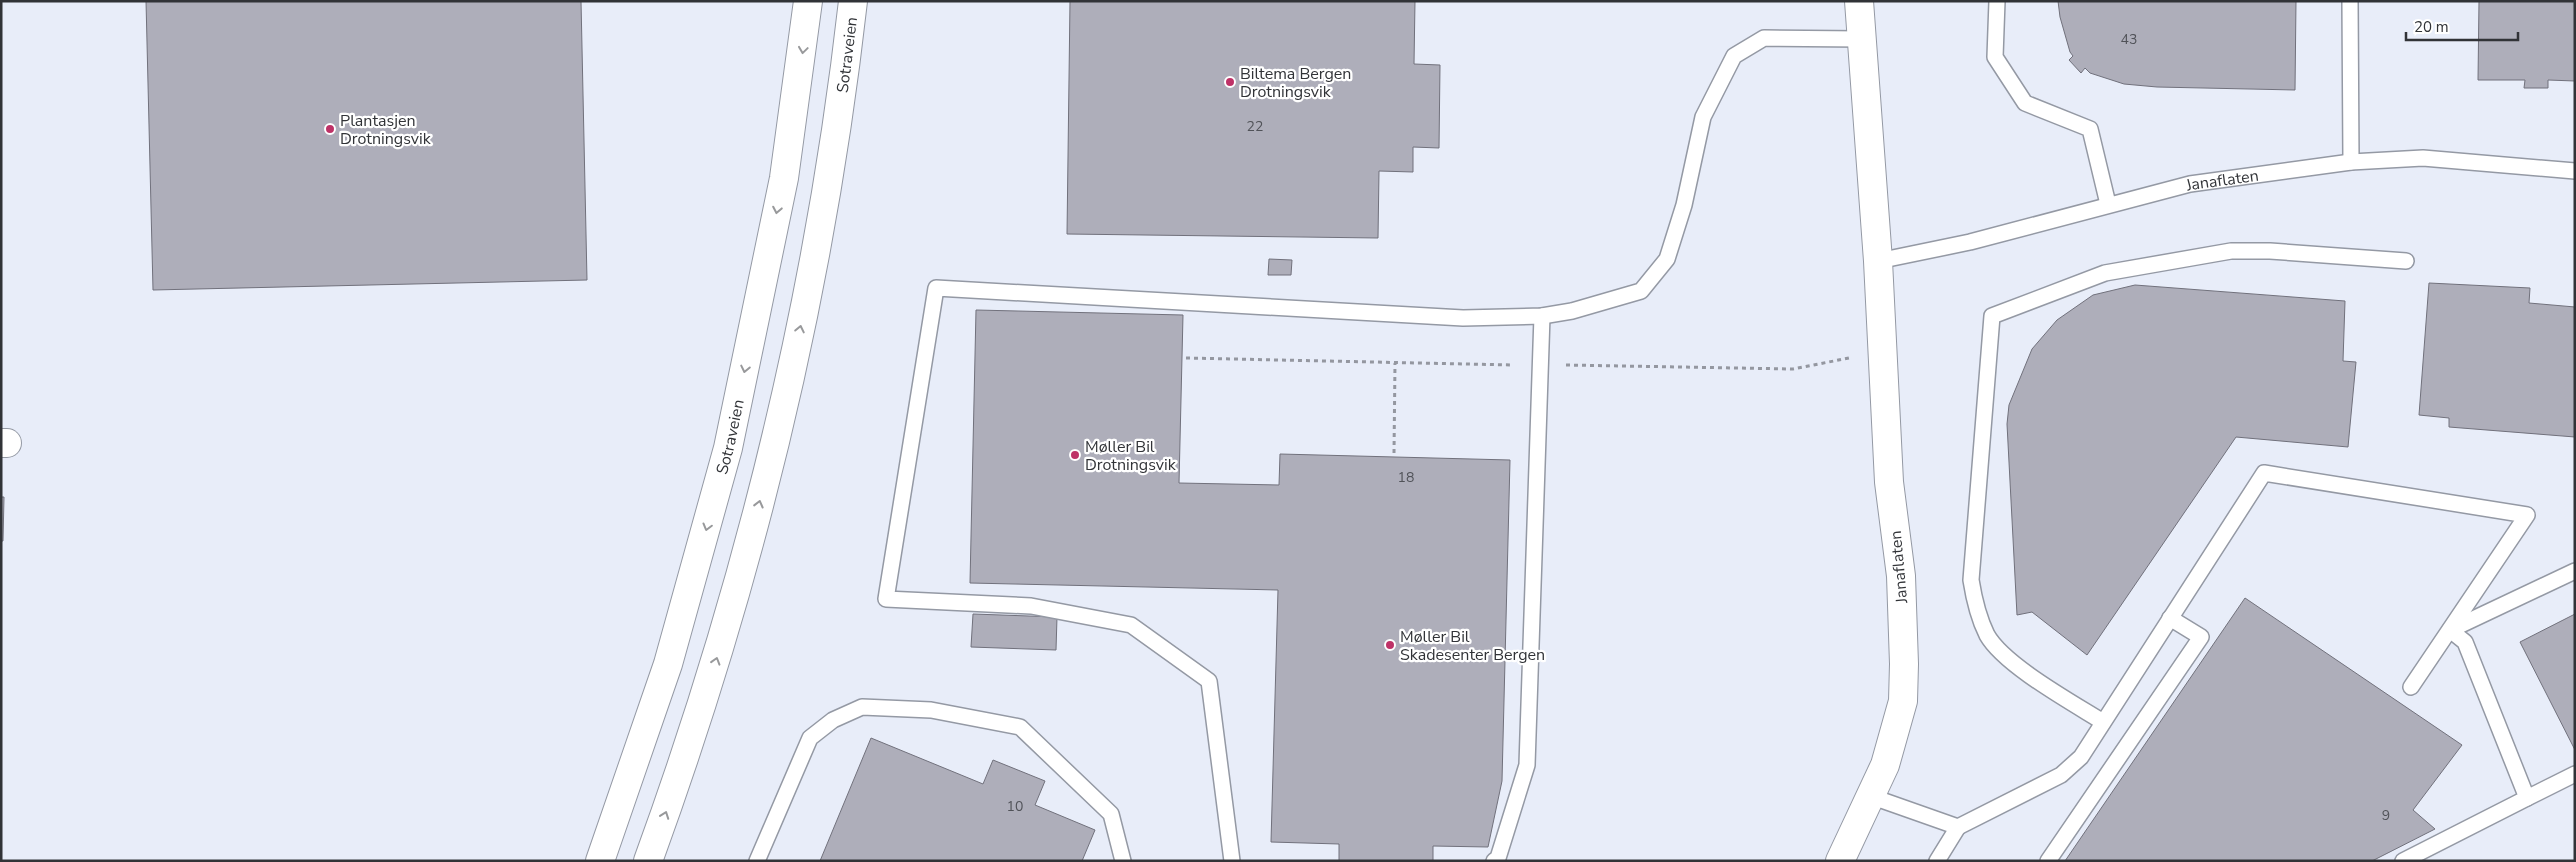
<svg xmlns="http://www.w3.org/2000/svg" width="2576" height="862" viewBox="0 0 2576 862" font-family="'Nunito Sans',sans-serif">
	<rect width="100%" height="100%" fill="#e8edf9"/>
	<path fill="#aeaeba" stroke="#71717c" d="M146,1h435l6,279 -434,10z
		M1070,1h345l-1,63 26,1 -1,83 -26,-1v25l-34,-1 -1,67 -311,-4z
		M2058,1h238l-1,89 -138,-3 -33,-3 -34,-11 -5,-5 -4,5 -12,-13 4,-4 -3,-4 -10,-35z
		M2479,1h96v80l-27,-1v8h-24l1,-8h-47z
		M1269,259l23,1 -1,15h-23z
		M2429,283l101,5 -1,15 46,4v130l-126,-10v-9l-30,-3z
		M2135,285l210,16 -2,60 13,1 -8,85 -112,-10 -149,218 -55,-43 -15,3 -10,-191 2,-19 23,-56 25,-29 36,-25z
		M976,310l207,5 -4,168 100,2 1,-31 230,6 -8,321 -14,66 -55,-1v15h-94v-17l-68,-2 7,-252 -308,-7z
		M1,497h3l-1,44h-2z
		M2245,598l217,147 -49,65 22,19 -63,32h-307z
		M973,614l84,3 -1,33 -85,-3z
		M2575,614v136l-55,-108z
		M871,738l112,46 10,-24 52,21 -10,24 60,25 -13,31h-262z"/>
	<g fill="none" stroke-linecap="round" stroke-linejoin="round">
		<g stroke="#9499a4" stroke-width="18">
			<g id="lane">
				<path d="M1997,1l-2,56 30,46 65,26 18,75"/>
				<path d="M2350,1l1,161"/>
				<path id="s1" d="M1878,261l92,-19 220,-58 161,-22 72,-4 152,13"/>
				<path d="M2103,722c-32,-20 -99,-57 -116,-87 -9,-18 -13,-36 -16,-55l21,-264 113,-43 126,-22h39l136,10"/>
				<path d="M1870,796l88,31 103,-52 20,-18 183,-284 263,42 -116,172"/>
				<path d="M2527,798l48,-24"/>
				<path d="M757,861l53,-123 23,-18 29,-13 69,3 89,17 91,87 12,47"/>
				<path d="M1232,861l-23,-180 -78,-56 -100,-19 -145,-7 50,-311 527,30 79,-2 30,-5 69,-20 26,-32 17,-54 19,-88 31,-61 30,-18 98,1"/>
				<path d="M1494,861l4,-3 29,-93 15,-449"/>
				<path d="M1937,861l21,-34"/>
				<path d="M2048,861l153,-224 -31,-19"/>
				<path d="M2403,861l124,-63 -62,-156 -15,-12 125,-59"/>
			</g>
		</g>
		<g stroke="#9499a4" stroke-width="30">
			<path id="street" d="M1,443h6"/>
		</g>
		<g stroke="#9499a4" stroke-width="30">
			<path id="secondary" d="M1840,861l45,-96 18,-64 1,-37 -3,-88 -12,-94 -11,-221 -19,-260"/>
		</g>
		<g stroke="#9499a4" stroke-width="30">
			<g id="highway">
				<path id="s2" d="M600,861l68,-197 60,-216 56,-270 24,-177"/>
				<path id="s3" d="M648,861c101,-277 172,-567 205,-860"/>
			</g>
		</g>
		<path stroke="#9497a0" stroke-width="3" stroke-dasharray="4 4" stroke-linecap="butt" d="M1186,358l326,7
			M1566,365l227,4 56,-11
			M1394,453l1,-90"/>
		<use href="#lane" stroke="#fff" stroke-width="15"/>
		<use href="#street" stroke="#fff" stroke-width="28"/>
		<use href="#secondary" stroke="#fff" stroke-width="28"/>
		<use href="#highway" stroke="#fff" stroke-width="28"/>
	</g>
	<defs><path id="oneway-chevron" d="M-2-3.5L2.5 0L-2 3.5" fill="none" stroke-width="1.6" stroke-linecap="round" stroke-linejoin="round" transform="scale(1.25)"/></defs>
	<g stroke="#98999b">
		<use href="#oneway-chevron" transform="translate(803 50) rotate(98)"/>
		<use href="#oneway-chevron" transform="translate(777 210) rotate(101)"/>
		<use href="#oneway-chevron" transform="translate(800 329) rotate(-78)"/>
		<use href="#oneway-chevron" transform="translate(745 369) rotate(102)"/>
		<use href="#oneway-chevron" transform="translate(759 504) rotate(-76)"/>
		<use href="#oneway-chevron" transform="translate(707 527) rotate(105)"/>
		<use href="#oneway-chevron" transform="translate(716 661) rotate(-73)"/>
		<use href="#oneway-chevron" transform="translate(665 815) rotate(-70)"/>
	</g>
	<g fill="#be3267" stroke="#fff" stroke-width="2">
		<circle cx="1230" cy="82" r="5"/>
		<circle cx="330" cy="129" r="5"/>
		<circle cx="1075" cy="455" r="5"/>
		<circle cx="1390" cy="645" r="5"/>
	</g>
	<g text-anchor="middle" stroke-width="4.5" stroke-linejoin="round" paint-order="stroke">
		<g font-size="14" fill="#505258">
			<text x="2129" y="44">43</text>
			<text x="1255" y="131">22</text>
			<text x="1406" y="482">18</text>
			<text x="1015" y="811">10</text>
			<text x="2386" y="820">9</text>
		</g>
		<g font-size="16" fill="#313337" stroke="#fff">
			<text dy="6" stroke="none"><textPath href="#s3" startOffset="832">Sotraveien</textPath></text>
			<text dy="6" stroke="none"><textPath href="#s1" startOffset="354">Janaflaten</textPath></text>
			<text dy="6" stroke="none"><textPath href="#s2" startOffset="444">Sotraveien</textPath></text>
			<text transform="translate(1898 567) rotate(-95)" y="6">Janaflaten</text>
		</g>
		<g font-size="16" fill="#313337" stroke="#fff" text-anchor="start">
			<text x="1240" y="79">Biltema Bergen<tspan x="1240" dy="18">Drotningsvik</tspan></text>
			<text x="340" y="126">Plantasjen<tspan x="340" dy="18">Drotningsvik</tspan></text>
			<text x="1085" y="452">Møller Bil<tspan x="1085" dy="18">Drotningsvik</tspan></text>
			<text x="1400" y="642">Møller Bil<tspan x="1400" dy="18">Skadesenter Bergen</tspan></text>
		</g>
	</g>
	<rect width="2576" height="862" fill="none" stroke="#313337" stroke-width="5"/>
	<path d="M2406 32v8h112v-8" fill="none" stroke="#313337" stroke-width="2.5"/>
	<text x="2414" y="32" font-size="15" fill="#313337" stroke="#ffffff" stroke-width="4" paint-order="stroke">20 m</text>
</svg>
